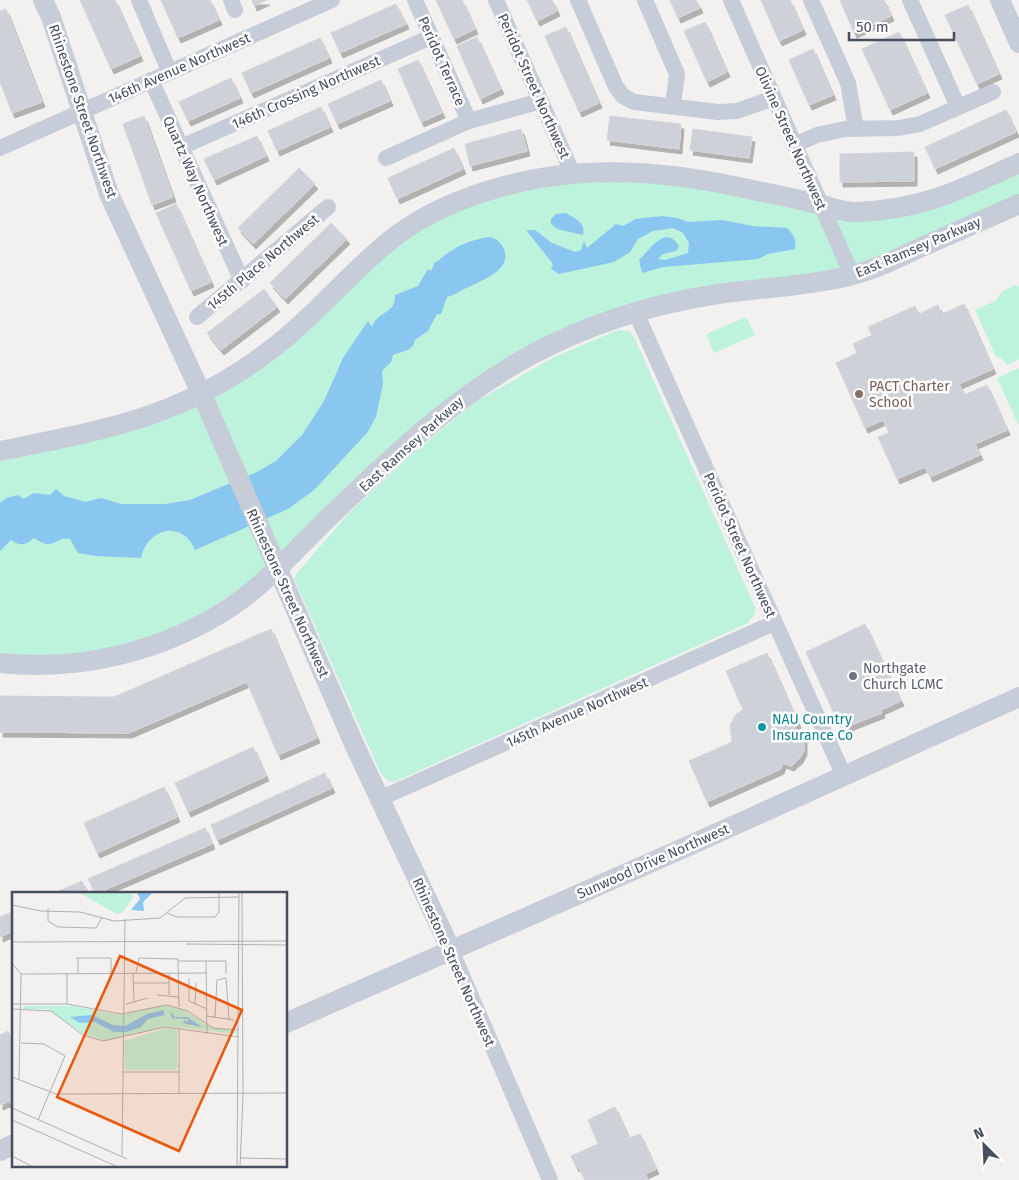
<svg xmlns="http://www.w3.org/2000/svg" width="1019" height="1180" viewBox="0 0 1019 1180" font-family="'Fira Sans',sans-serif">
	<defs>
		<filter id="shadow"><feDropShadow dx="3" dy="5" stdDeviation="0" flood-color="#0004"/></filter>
	</defs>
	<rect width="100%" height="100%" fill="#f3f1f0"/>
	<path fill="#bdf2dc" d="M1019,169v27l-146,64 -327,83 -289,236 -80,50 -89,27h-88v-197l165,-41 241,-180 47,-27 89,-28 118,-2 189,35z
		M1015,285l4,2v72l-12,6 -6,-7 -5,-1 -21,-47 22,-10 4,-8z
		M746,317l9,18 -41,18 -8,-19z
		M618,330l11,1 6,8 121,270 -2,7 -8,8 -352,158 -5,-1 -8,-7 -87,-195 3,-6 53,-61 61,-57 63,-52 80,-46z
		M1019,368v56h-1l-21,-46z"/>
	<path fill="#89c6f0" d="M566,213c9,6 20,9 17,22l-26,-6 -6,-5v-5l5,-5z
		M662,216l15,2 11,4 34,-2 31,6 34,2c6,6 10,12 8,21l-27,5 -10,5 -95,8 -21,6 -3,-13c10,-9 26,-37 40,-14l-3,5 -13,3 -5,5 7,1 23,-7 1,-10 -6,-10 -10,-5 -20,3 -15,8 -8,13 -16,10 -55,12 -8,-5 2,-5 -27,-34h9l17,13 23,9 6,-2 3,-9 3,7 29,-24 7,2 13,-7z
		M489,237c7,1 12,5 15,12 8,20 -19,30 -33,37 -7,2 -15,9 -24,11l-6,17h-4l-9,17 -13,9c-2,12 -14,11 -22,15l-2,7 -9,9 1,13 -7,33 -9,16 -53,57 -26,19 -93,41c-12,-31 -48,-22 -54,8l-45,-2 -18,-3 -8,-14c-11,-3 -14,6 -24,5 -4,-1 -8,-4 -12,-6 -8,7 -14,9 -23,2l-11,11v-48l6,-5 12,-3 5,4 11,-6 16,2 6,-6 8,7 21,6 16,-4 20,6h44l25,-4 67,-28 19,-11 26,-26 22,-34 19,-43 25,-37 4,6c5,-16 24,-13 23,-32l23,-9 10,-17 3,2 4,-9 3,-1c14,-13 30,-21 51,-24z"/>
	<path fill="#cfd1d8" stroke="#d4d5dc" filter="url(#shadow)" d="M80,0h35l25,56 -29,13z
		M161,0h49l9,20 -41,18z
		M252,0h15l-13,6z
		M436,0h26l13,29 -21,10z
		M527,0h25l5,11 -20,10z
		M670,0h26l4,8 -22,10z
		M761,0h29l13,30 -24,11z
		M840,0h44l7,16 -37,17z
		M396,4l10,20 -66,29 -9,-20z
		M968,5l31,69 -22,10 -32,-69z
		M6,9l36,93 -30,11 -12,-31v-71z
		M705,22l22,50 -20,10 -23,-51z
		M566,27l33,76 -20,9 -34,-76z
		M899,32l28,61 -37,17 -28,-61z
		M477,37l24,52 -21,10 -23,-53z
		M320,38l9,20 -78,35 -9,-20z
		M813,49l20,46 -24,10 -20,-45z
		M418,60l24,53 -21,9 -23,-53z
		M231,78l9,20 -52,23 -9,-19z
		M381,80l9,21 -53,23 -9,-20z
		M321,107l9,20 -53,24 -9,-20z
		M1006,110l10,22 -81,37 -10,-22z
		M144,116l29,81 -21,8 -29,-81z
		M610,116l71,8 -2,25 -72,-9z
		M521,129l6,22 -57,15 -5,-22z
		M693,129l59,8 -3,21 -59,-8z
		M257,136l9,20 -52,24 -10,-21z
		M454,148l9,21 -66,30 -9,-21z
		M914,152v29l-74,1v-28z
		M299,168l16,16 -62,60 -15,-16z
		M176,204l35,78 -20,9 -35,-78z
		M331,223l16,16 -62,60 -15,-16z
		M264,289l13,18 -56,43 -14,-17z
		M964,304l29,65 -34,15 5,11 23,-10 20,45 -32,14 5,11 -50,22 -5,-10 -28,12 -19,-42 11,-4 -6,-13 -18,8 -29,-65 21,-10 -4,-9 19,-9 -4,-8 47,-21 4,8 19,-9 4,9z
		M865,624l36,77 -20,9 1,3 -41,16 -35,-77z
		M271,629l46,109 -39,17 -31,-73 -118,51 -129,-1v-36l114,1z
		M767,653l31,70 -4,6 7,2 3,5v14l-4,8 -9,8 -8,-3 -2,6 -74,33 -18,-41 43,-19 -2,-17 6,-11 7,-4 -17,-39z
		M253,747l13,29 -78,36 -13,-29z
		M325,773l7,15 -115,52 -6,-15z
		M164,787l13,30 -80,36 -13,-30z
		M205,828l7,16 -117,50 -7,-15z
		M82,881l6,13h-36z
		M14,911v20l-14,6v-20z
		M8,1031l6,13v66l-4,-9 -10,4v-70z
		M615,1107l14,31 11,-4 16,35 -11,5 3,6h-63l-7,-14 -2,1 -5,-11 27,-12 -10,-24z"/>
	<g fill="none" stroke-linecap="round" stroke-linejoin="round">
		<path stroke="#c6ccd8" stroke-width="16" d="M139,0l30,71
			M231,0l4,10
			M415,0l54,121
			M496,0l76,172
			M578,0l38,87 7,9 11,6 84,10 19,-1 37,-13
			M645,0l32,74 -4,31
			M731,0l121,275
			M811,0l37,83 8,46
			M910,0l48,107
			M151,80l91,201
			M794,145l23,-10 28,-6 54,-1 21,-4 73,-32
			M181,147l250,-110
			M0,148l332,-148
			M386,158l83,-37 72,-20
			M636,313l208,463
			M197,317l131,-110
			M379,799l395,-176
			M451,950l99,230"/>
		<path stroke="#c6ccd8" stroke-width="20" d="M43,0l8,17 58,177 98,212 147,338 97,206
			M1000,0l19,43
			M0,451c108,-22 189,-35 278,-107 39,-31 71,-70 110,-102 34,-28 78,-46 120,-57 82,-22 168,-13 249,6 22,4 44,9 65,14 11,3 22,7 33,7 67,-2 105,-22 164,-49
			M0,663c80,9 164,-12 231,-56 35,-24 64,-56 94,-86 65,-62 127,-123 206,-166 56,-30 118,-50 181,-60 45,-7 92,-8 137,-19 26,-6 51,-19 75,-30 32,-14 63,-28 95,-42
			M286,1023l400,-176 333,-150
			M0,1151l14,-7"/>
	</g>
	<circle fill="#8d6e63" stroke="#fff" stroke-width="2" cx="859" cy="394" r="5"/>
	<circle fill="#6b7280" stroke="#fff" stroke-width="2" cx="853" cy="676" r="5"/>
	<circle fill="#0f9aa8" stroke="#fff" stroke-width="2" cx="762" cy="727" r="5"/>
	<g text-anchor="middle" stroke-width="5" stroke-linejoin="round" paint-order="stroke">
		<g font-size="14" fill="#474f5f" stroke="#fff">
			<text transform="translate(442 61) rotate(66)" y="5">Peridot Terrace</text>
			<text transform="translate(179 68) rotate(-24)" y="5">146th Avenue Northwest</text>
			<text transform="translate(534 86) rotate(66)" y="5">Peridot Street Northwest</text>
			<text transform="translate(306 92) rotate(-24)" y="5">146th Crossing Northwest</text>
			<text transform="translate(83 111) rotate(71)" y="5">Rhinestone Street Northwest</text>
			<text transform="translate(791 138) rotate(66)" y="5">Olivine Street Northwest</text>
			<text transform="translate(196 181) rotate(66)" y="5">Quartz Way Northwest</text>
			<text transform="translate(918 247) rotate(-23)" y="5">East Ramsey Parkway</text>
			<text transform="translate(263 262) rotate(-40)" y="5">145th Place Northwest</text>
			<text transform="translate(411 444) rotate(-42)" y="5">East Ramsey Parkway</text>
			<text transform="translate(740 545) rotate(66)" y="5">Peridot Street Northwest</text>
			<text transform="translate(288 593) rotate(66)" y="5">Rhinestone Street Northwest</text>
			<text transform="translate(577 712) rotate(-24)" y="5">145th Avenue Northwest</text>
			<text transform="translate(653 861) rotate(-24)" y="5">Sunwood Drive Northwest</text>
			<text transform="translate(454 962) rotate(66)" y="5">Rhinestone Street Northwest</text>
		</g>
		<g font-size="14" fill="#785e54" stroke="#fff" text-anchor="start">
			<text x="869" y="391">PACT Charter<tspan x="869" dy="16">School</tspan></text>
		</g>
		<g font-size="14" fill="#5b616d" stroke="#fff" text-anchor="start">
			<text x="863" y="673">Northgate<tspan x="863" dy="16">Church LCMC</tspan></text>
		</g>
		<g font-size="14" fill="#0d838f" stroke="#fff" text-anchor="start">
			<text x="772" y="724">NAU Country<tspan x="772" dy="16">Insurance Co</tspan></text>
		</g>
	</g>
	<g transform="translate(12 892)">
		<rect width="275" height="275" fill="#f3f1f0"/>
		<path d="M66,0h49l7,4 -11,16 -6,2zM151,113l23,6 24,16 26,4 1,3 -70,-8 -60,15 -25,-8 -34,-24h-24l-1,-3h49l47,9zM155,136l10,1v41h-52l-1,-29z" fill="#bdf2dc"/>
		<path d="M125,0h16l-10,10 1,9 -13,-1 9,-11zM151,118l2,5 -17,4 -7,8 -14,5h-13l-19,-10 -15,1 -10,-6 22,-2 21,10 12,1 22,-12zM158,119l5,6h12l15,10 -20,-4 4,-3 2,3v-4l-16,-1z" fill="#89c6f0"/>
		<path fill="none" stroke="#aeb0b6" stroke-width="1" d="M275,10v18M0,13l29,6 39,1 34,9 46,-3 25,-20 54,-1M36,16v13l10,6 38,1 6,-10M155,21l10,4h38l4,-5v-20M0,50l275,-1M174,52l101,1M64,66h35v16M167,69h47v13M194,69l1,73M0,71l9,11 -2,106M121,81l1,29M124,81l3,-15 39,1 1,48M9,82l186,-1M66,82v-16M157,82v21M177,86v23l18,8M122,91h35M145,103l22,2M0,112h55l54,10 46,-9 21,6 25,17 26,2M55,112v-30M114,112l22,-6M183,112l1,-21M0,117l39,2 32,24 20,6 62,-14 74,10M195,124l27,4M203,125l2,-37 9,-2 3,42M167,135v67M9,151l23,1 21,12 -27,64M110,180h57M0,185l44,17 231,-1M0,216l115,51M0,228l106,47M0,264l21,11M110,264l3,-237M229,266l46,1M225,275l2,-275M228,275l3,-71 -1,-204"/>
		<path fill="#e8590c" fill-opacity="0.15" stroke="#e8590c" stroke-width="2.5" d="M108,64l122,54 -63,141 -122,-54z"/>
		<rect width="275" height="275" fill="none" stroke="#474f5f" stroke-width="2.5"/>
	</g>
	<g transform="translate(984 1145) rotate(336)" stroke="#ffffff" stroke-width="4" paint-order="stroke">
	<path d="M0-4L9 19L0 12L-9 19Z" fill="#474f5f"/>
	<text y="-8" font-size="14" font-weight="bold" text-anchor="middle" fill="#474f5f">N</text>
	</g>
	<path d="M849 32v8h105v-8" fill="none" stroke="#474f5f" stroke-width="2.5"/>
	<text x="856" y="32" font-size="15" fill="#474f5f" stroke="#ffffff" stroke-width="4" paint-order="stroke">50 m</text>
</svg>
